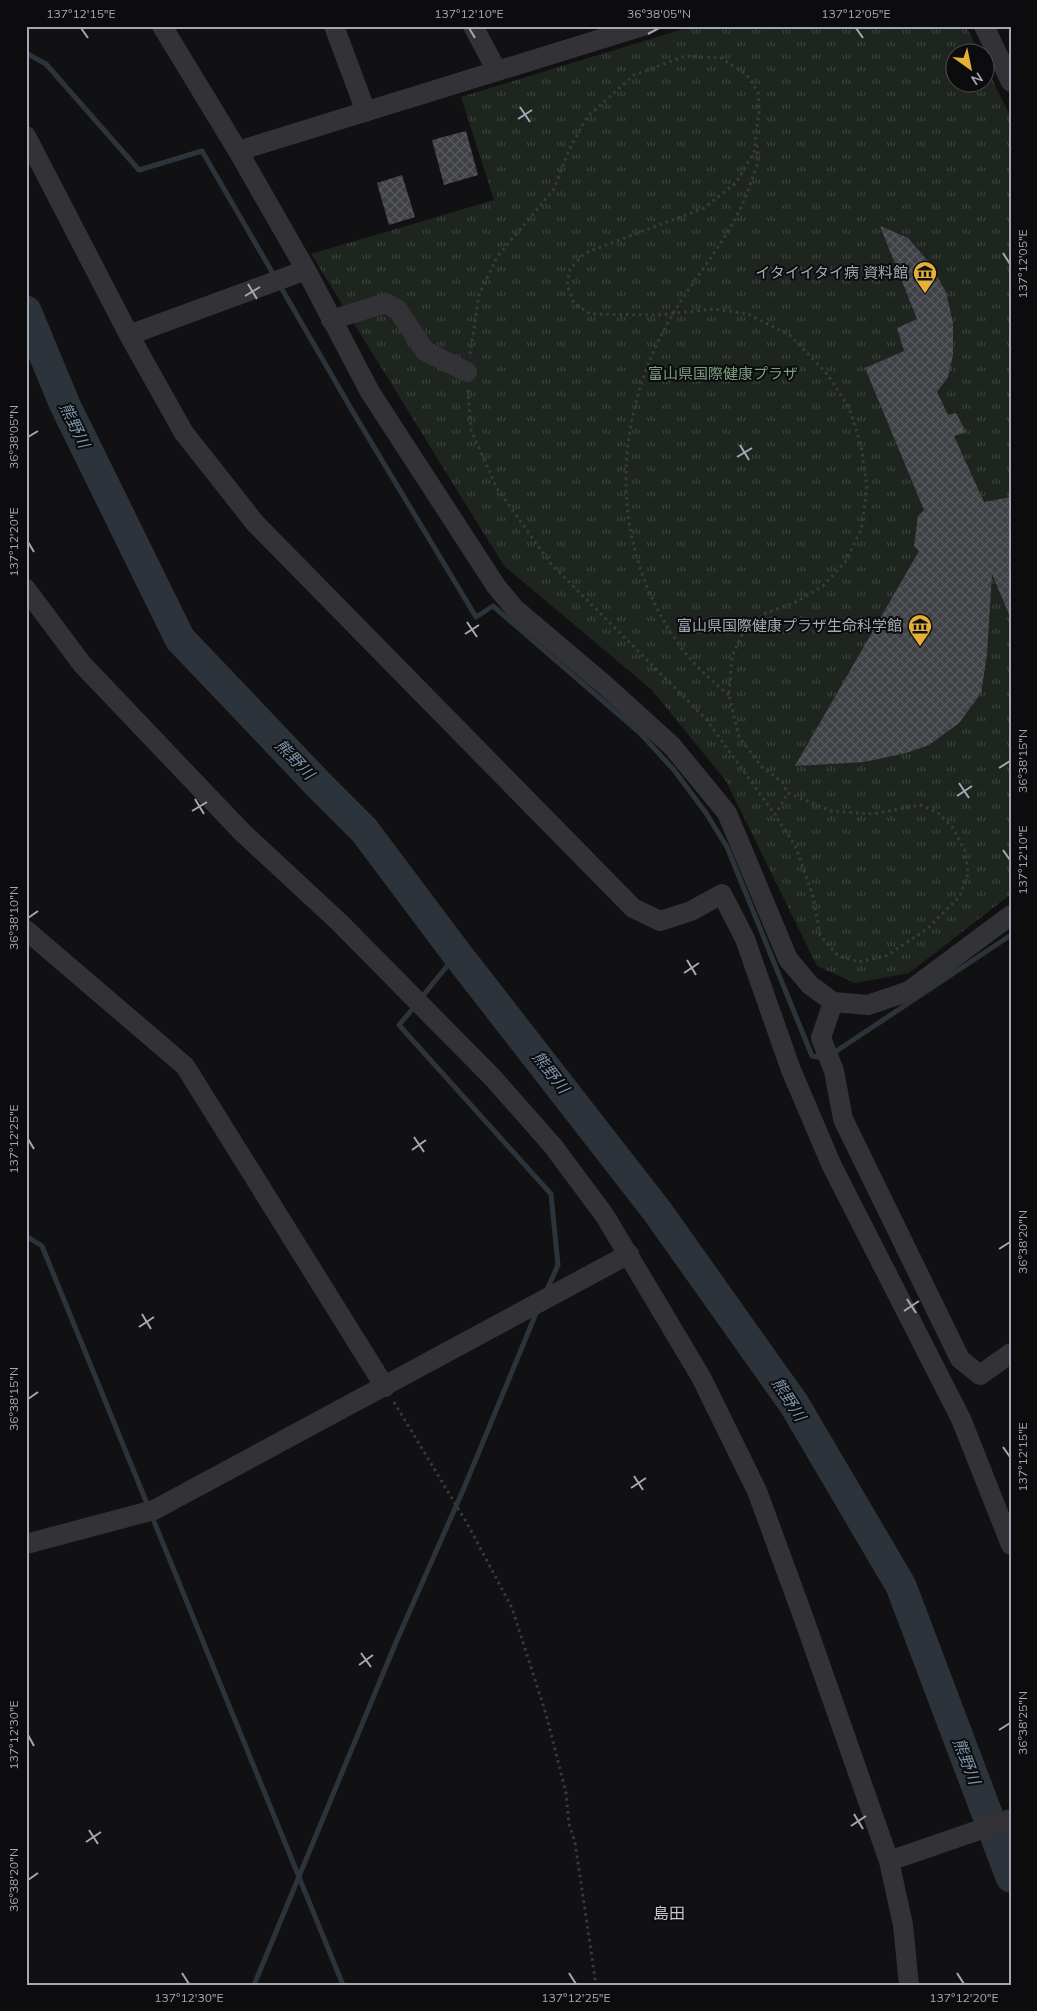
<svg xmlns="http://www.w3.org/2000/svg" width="1037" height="2011" viewBox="0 0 1037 2011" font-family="Mulish,'Noto Sans JP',sans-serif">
	<defs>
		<pattern id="park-tufts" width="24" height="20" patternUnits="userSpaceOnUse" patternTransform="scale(1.25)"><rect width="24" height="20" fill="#1e251f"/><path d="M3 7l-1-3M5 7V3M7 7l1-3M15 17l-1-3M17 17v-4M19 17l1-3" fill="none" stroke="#3c423d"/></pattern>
		<pattern id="building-cross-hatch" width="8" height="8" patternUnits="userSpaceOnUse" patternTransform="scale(1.25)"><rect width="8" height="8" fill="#404146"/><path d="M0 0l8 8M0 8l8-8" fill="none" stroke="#595a5e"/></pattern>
	</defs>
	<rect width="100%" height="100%" fill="#111113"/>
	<path fill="url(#park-tufts)" d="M693,26h273l13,26h-25v30h30l1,-17 26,53v776l-102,79 -54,10 -38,-17 -91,-185 -74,-91 -148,-124 -193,-312 183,-54 -33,-103z"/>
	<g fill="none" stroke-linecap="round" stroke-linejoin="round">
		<path stroke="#2c333a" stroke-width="5" d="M26,53l20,11 93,106 63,-19 73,126
			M279,284l74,128 123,205 17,-11 147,127 34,37 32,43 21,34 85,209 12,2
			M421,998l36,-44
			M416,1005l-17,20 152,169 7,71 -12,27
			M832,1054l179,-119
			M26,1236l16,10 106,260
			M151,1514l192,471
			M254,1985l143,-345 67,-152 73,-177"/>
		<path stroke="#2c333a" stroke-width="31" d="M26,311l39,94 115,234 138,145 46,46 93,124 200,257 137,193 107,182 110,291"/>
	</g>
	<path fill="url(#building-cross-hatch)" d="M466,131l12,44 -34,10 -12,-45z
		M402,175l13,42 -26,8 -12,-42z
		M880,226l28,12 20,23 18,31 7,31v32l-5,22 -11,15 11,23 8,-2 10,19 -12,4 30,66 27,-5v122l-19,-45 -5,80 -6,39 -22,30 -30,22 -23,8 -42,9 -69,4 124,-215 -5,-5 4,-30 6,-6 -59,-142 39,-17 -7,-23 20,-9z"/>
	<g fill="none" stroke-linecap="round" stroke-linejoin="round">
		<path stroke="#393a3e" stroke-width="3" stroke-dasharray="2.5 4" stroke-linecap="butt" d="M470,354l9,-59 18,-38 57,-68 15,-39 18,-33 47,-42 51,-19 36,2 25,16 12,18 1,20 -5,40 -18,31 -32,25 -119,45 -15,16 -3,16 7,18 16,11 67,1 57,-6 34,5 43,22 37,39 21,33 12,37 6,44 -6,41 -16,32 -22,24 -29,17 -28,10 -22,18 -12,25 -3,39 10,42 23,30 20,15 6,11
			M468,390l3,40 26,58 53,75 156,156 69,96
			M729,695c-17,-14 -33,-28 -46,-45 -76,-102 -73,-231 -9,-338 27,-44 63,-83 78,-133 2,-6 5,-12 6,-18 1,-6 -1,-13 -1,-19
			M788,793l43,18 42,3 47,-9 17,7 16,16 12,23 3,23 -8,22 -33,33 -41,27 -27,6 -21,-6 -18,-21 -7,-39 -18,-51 -20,-30z
			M394,1402l74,123 44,83 34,106 20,79 3,31 6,18 21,143"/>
		<path stroke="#333337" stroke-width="20" d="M162,26l76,125 68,119 64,122 126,194 19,23 92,78 65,59 55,67 61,146 22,26 23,17 35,3 41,-14 102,-76
			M334,26l32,86
			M473,26l24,45
			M984,26l27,56
			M26,136l103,199 55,98 71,90 378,385 27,13 31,-10 31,-17 23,45 46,131 41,96 129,253 50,126
			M238,151l405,-125
			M331,320l55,-17 12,7 27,41 42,21
			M129,335l177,-65
			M26,589l56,75 161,169 96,89 154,156 60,68 52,70 96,161 56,114 47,128 85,242 14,64 6,60
			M26,930l159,136 200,321
			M833,1002l-12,36 13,33 9,48 117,240 20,16 31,-22
			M26,1544l128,-34 475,-256
			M889,1861l122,-42"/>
	</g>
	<path fill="none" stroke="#a4a8b2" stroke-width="2" d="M81,28l7,10M469,28l6,10M856,28l7,10M648,34l11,-6M520,107l10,15M518,119l14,-9M1003,253l7,11M248,284l9,15M245,296l15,-9M28,437l10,-6M740,445l9,15M737,457l15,-9M28,542l6,10M467,622l10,15M465,634l14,-9M999,768l11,-7M959,783l10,15M957,796l15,-10M195,799l9,15M192,811l15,-9M1003,850l7,10M28,918l10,-7M687,960l9,15M684,973l15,-10M414,1137l10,15M28,1139l6,10M412,1150l14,-10M999,1249l11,-7M907,1299l9,14M904,1311l15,-10M142,1314l9,15M139,1327l15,-10M28,1399l10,-7M1003,1447l7,10M634,1476l9,14M631,1488l15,-10M361,1653l10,14M359,1665l14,-10M999,1730l11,-7M28,1735l6,11M854,1814l9,15M851,1826l15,-10M89,1830l9,14M86,1842l15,-10M28,1880l10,-7M182,1973l7,11M569,1973l7,11M957,1973l7,11"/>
	<defs>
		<g id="museum-pin" transform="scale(1.25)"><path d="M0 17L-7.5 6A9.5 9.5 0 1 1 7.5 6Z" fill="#e5b037" stroke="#0c0c0e"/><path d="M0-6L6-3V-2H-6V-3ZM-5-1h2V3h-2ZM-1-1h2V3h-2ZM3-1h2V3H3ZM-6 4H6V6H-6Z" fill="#111"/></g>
	</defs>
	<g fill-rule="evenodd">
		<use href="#museum-pin" x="925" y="273"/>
		<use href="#museum-pin" x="920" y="626"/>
	</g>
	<g text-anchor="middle" stroke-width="4" stroke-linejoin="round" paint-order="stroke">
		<g font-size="15" fill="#a4a8b2" stroke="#0c0c0e" text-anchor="end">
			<text x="908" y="278">イタイイタイ病 資料館</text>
			<text x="902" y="631">富山県国際健康プラザ生命科学館</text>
		</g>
		<g font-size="15" fill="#7c9c7f" stroke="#0c0c0e">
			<text x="723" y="379">富山県国際健康プラザ</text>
		</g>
		<g font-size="16" font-style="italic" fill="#7c94ac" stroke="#0c0c0e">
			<text transform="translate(75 425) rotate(64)" y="6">熊野川</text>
			<text transform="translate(295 759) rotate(46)" y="6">熊野川</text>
			<text transform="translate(551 1072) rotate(52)" y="6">熊野川</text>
			<text transform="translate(789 1399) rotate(57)" y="6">熊野川</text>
			<text transform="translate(967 1761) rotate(69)" y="6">熊野川</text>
		</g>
		<g font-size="16" fill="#c4c7cf" stroke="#0c0c0e">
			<text x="669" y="1919">島田</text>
		</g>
	</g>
	<rect width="1037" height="2011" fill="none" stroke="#0c0c0e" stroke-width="55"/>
	<g transform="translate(970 68) rotate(147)"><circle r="24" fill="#0c0c0e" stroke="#494a50"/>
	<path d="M0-4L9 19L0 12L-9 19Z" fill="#e5b037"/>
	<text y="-8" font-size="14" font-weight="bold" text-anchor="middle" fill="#a4a8b2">N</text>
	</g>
	<rect x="28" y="28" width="982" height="1956" fill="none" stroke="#a4a8b2" stroke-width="2"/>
	<g font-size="12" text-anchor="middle" fill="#a4a8b2">
		<text x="81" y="18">137°12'15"E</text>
		<text x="469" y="18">137°12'10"E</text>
		<text x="659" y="18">36°38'05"N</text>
		<text x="856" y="18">137°12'05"E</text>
		<text transform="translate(1023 264) rotate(-90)" y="4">137°12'05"E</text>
		<text transform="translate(14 437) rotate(-90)" y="4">36°38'05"N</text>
		<text transform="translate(14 542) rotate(-90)" y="4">137°12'20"E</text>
		<text transform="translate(1023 761) rotate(-90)" y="4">36°38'15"N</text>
		<text transform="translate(1023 860) rotate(-90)" y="4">137°12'10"E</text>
		<text transform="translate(14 918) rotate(-90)" y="4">36°38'10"N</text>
		<text transform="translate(14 1139) rotate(-90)" y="4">137°12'25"E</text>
		<text transform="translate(1023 1242) rotate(-90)" y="4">36°38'20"N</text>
		<text transform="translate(14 1399) rotate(-90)" y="4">36°38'15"N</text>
		<text transform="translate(1023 1457) rotate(-90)" y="4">137°12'15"E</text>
		<text transform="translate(1023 1723) rotate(-90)" y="4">36°38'25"N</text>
		<text transform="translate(14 1735) rotate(-90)" y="4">137°12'30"E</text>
		<text transform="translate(14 1880) rotate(-90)" y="4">36°38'20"N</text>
		<text x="189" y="2002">137°12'30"E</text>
		<text x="576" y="2002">137°12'25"E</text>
		<text x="964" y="2002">137°12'20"E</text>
	</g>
</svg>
